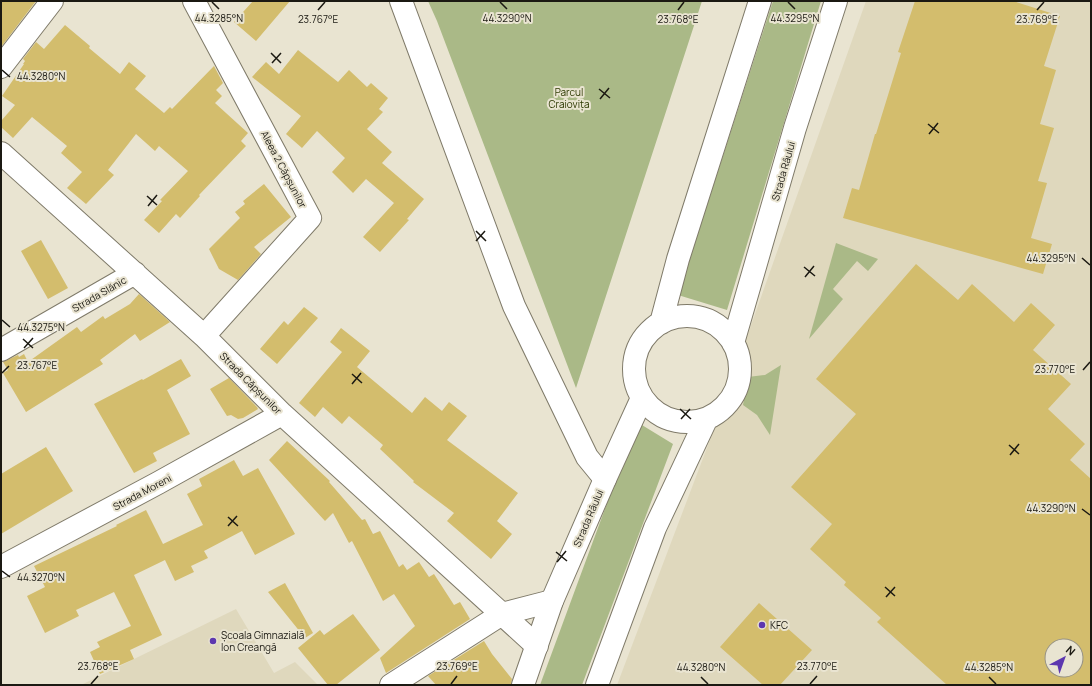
<svg xmlns="http://www.w3.org/2000/svg" width="1092" height="686" viewBox="0 0 1092 686" font-family="Manrope,sans-serif">
	<rect width="100%" height="100%" fill="#e9e4d1"/>
	<path fill="#dfd8bd" fill-rule="evenodd" d="M866,1h225v684h-474l99,-261zM1052,646h24v24h-24z
		M236,609l38,64 21,-11 23,23h-237z"/>
	<path fill="#aab987" d="M428,1h274l-126,387 -139,-367z
		M773,1h48l-94,309 -49,-15z
		M836,243l42,16 -10,12 -11,-10 -24,28 10,10 -34,40z
		M781,365l-11,70 -13,-20 -14,-10 5,-28 17,-2z
		M637,422l36,22 -91,241h-42z"/>
	<path fill="#d3bd6d" fill-rule="evenodd" d="M1,1h35l-35,46z
		M253,1h37l-34,40 -22,-19z
		M915,1h98l47,15 -16,50 12,4 -16,54 14,4 -16,53 9,2 -16,55 21,6 -9,30 -200,-56 9,-30 7,2 16,-56h1l25,-81 -3,-1z
		M65,25l25,21 -1,2 31,26 9,-12 17,14 -11,13 29,24 6,-6 2,2 42,-43 9,17 -7,7 6,6 -7,7 33,30 -7,8 5,5 -47,49 1,1 -20,22 -4,-4 -17,19 -15,-13 18,-19 -2,-1 28,-29 -29,-25 -4,5 -19,-17 -28,36 6,5 -28,29 -19,-16 15,-16 -21,-19 6,-7 -35,-29 -19,21 -12,-11v-6l14,-16 -13,-9 22,-32h-1l2,-3 -2,-2 13,-17 8,7z
		M298,50l40,32 11,-12 18,17 4,-4 17,15 -9,11 4,3 -16,17 25,23 -10,11 42,36 -17,20 2,1 -29,32 -17,-15 31,-34 -28,-24 -13,14 -21,-21 13,-14 -28,-27 -15,17 -16,-14 15,-18 -49,-39 14,-15 13,12z
		M264,184l27,33 -37,30 7,7 -23,26 -19,-11 -10,-20 31,-31 -5,-6 10,-8 -2,-3z
		M41,240l27,48 -20,11 -27,-48z
		M916,264l42,36 14,-16 42,38 17,-19 24,22 -22,25 38,34 -23,25 37,35 -15,16 21,19v206h-144l-70,-63 4,-4 -37,-33 2,-3 -36,-33 22,-25 -41,-37 65,-73 -40,-35zM1052,646h24v24h-24z
		M139,294l31,28 -30,19 -5,-7 -35,26 3,4 -77,48 -23,-39 5,-3 -5,-8 15,-7 1,2 5,-3 4,8 49,-35 4,5 22,-16 2,3 25,-15z
		M304,307l14,11 -41,46 -17,-15 24,-28 4,4z
		M341,328l29,23 -13,16 55,46 13,-16 17,14 7,-9 18,14 -20,24 71,53 -21,28 15,13 -21,25 -44,-38 7,-8 -41,-31 1,-1 -34,-32 3,-4 -34,-29 -7,8 -19,-17 -8,10 -16,-14 43,-51 -12,-10z
		M181,359l10,17 -24,14 23,44 -37,19 4,8 -23,12 -40,-69 48,-25 1,1z
		M229,378l28,29 1,2 -15,9 -5,1 -7,-4 -4,1 -17,-27z
		M287,441l43,40 -1,1 33,38 3,-1 8,15 7,-3 19,36 4,-3 4,6 12,-8 10,15 5,-3 20,31 6,-3 10,17 -84,54 -6,-15 35,-32 -21,-32 -11,7 -31,-60 -3,2 -16,-30 -8,8 -56,-61z
		M46,447l27,44 -72,43v-60z
		M234,460l9,16 15,-8 37,66 -40,21 -13,-24 -38,20 4,7 -17,8 3,6 -19,9 -10,-21 -31,15 28,60 -32,15 4,9 -34,15 -10,-22 10,-5 -3,-5 34,-16 -17,-34 -38,18 3,6 -34,17 -18,-37 18,-9 -11,-21 83,-40 -1,-1 30,-15 17,34 40,-19 -16,-31 15,-8 -3,-7z
		M285,583l28,50 -8,5 -37,-46z
		M759,603l53,47 -32,35h-17l-43,-38z
		M353,614l27,36 -44,35h-8l-30,-37 22,-18 4,5z
		M484,641l8,13 20,25 -1,6h-75l-8,-9z"/>
	<g fill="none" stroke-linecap="round" stroke-linejoin="round">
		<g stroke="#7f7a69" stroke-width="24">
			<path id="street" d="M194,1l116,217 -106,118
				M401,1l113,305 73,151 18,22
				M1,67l51,-66
				M1,153l203,183 78,78 255,232
				M1,350l134,-77
				M1,567l157,-84 124,-69
				M391,685l111,-71 50,-13"/>
		</g>
		<g stroke="#7f7a69" stroke-width="24">
			<path id="secondary" d="M634 369a53 53 0 1 1 106 0a53 53 0 1 1-106 0Z
				M661,323l17,-64 82,-258
				M733,343l62,-215 41,-127
				M523,685l29,-84 53,-122 37,-81
				M597,685l58,-157 51,-108"/>
		</g>
		<use href="#street" stroke="#fff" stroke-width="22"/>
		<use href="#secondary" stroke="#fff" stroke-width="22"/>
	</g>
	<path fill="none" stroke="#1b1912" stroke-width="1.5" d="M212,2l7,7M500,2l7,7M788,2l7,7M318,10l7,-8M678,10l6,-8M1037,10l7,-8M271,53l10,10M272,63l9,-10M2,70l8,7M599,89l11,9M600,99l9,-11M928,124l11,9M929,134l9,-11M147,196l10,9M148,206l9,-11M476,231l10,10M476,241l9,-10M1082,258l8,7M804,267l11,9M805,277l9,-11M2,320l8,7M23,339l10,9M24,348l9,-10M1083,370l7,-8M2,373l7,-7M352,374l10,9M352,384l9,-11M680,409l11,10M681,419l9,-10M1009,445l10,9M1010,455l9,-11M1082,509l8,6M228,517l10,9M228,526l9,-10M556,552l11,9M557,562l9,-11M2,571l8,6M885,587l10,9M886,597l9,-10M701,677l7,7M989,677l7,7M91,684l7,-8M451,684l6,-8M810,684l7,-8"/>
	<g fill="#5d37af" stroke="#e9e4d1" stroke-width="1.5">
		<circle cx="762" cy="625" r="4"/>
		<circle cx="213" cy="641" r="4"/>
	</g>
	<g text-anchor="middle" stroke-width="4" stroke-linejoin="round" paint-order="stroke">
		<g font-size="10" fill="#2c3800" stroke="#e9e4d1">
			<text x="569" y="96">Parcul<tspan x="569" dy="12">Craiovița</tspan></text>
		</g>
		<g font-size="10" fill="#1b1912" stroke="#e9e4d1">
			<text transform="translate(284 169) rotate(62)" y="4">Aleea 2 Căpșunilor</text>
			<text transform="translate(783 171) rotate(-74)" y="4">Strada Râului</text>
			<text transform="translate(99 294) rotate(-30)" y="4">Strada Slănic</text>
			<text transform="translate(251 383) rotate(45)" y="4">Strada Căpșunilor</text>
			<text transform="translate(142 492) rotate(-28)" y="4">Strada Moreni</text>
			<text transform="translate(588 518) rotate(-67)" y="4">Strada Râului</text>
		</g>
		<g font-size="10" fill="#1b1912" stroke="#e9e4d1" text-anchor="start">
			<text x="770" y="629">KFC</text>
			<text x="221" y="639">Școala Gimnazială<tspan x="221" dy="12">Ion Creangă</tspan></text>
		</g>
	</g>
	<g font-size="10" text-anchor="middle" fill="#1b1912" stroke="#e9e4d1" stroke-width="4" stroke-linejoin="round" paint-order="stroke">
		<text x="219" y="22">44.3285°N</text>
		<text x="507" y="22">44.3290°N</text>
		<text x="795" y="22">44.3295°N</text>
		<text x="318" y="23">23.767°E</text>
		<text x="678" y="23">23.768°E</text>
		<text x="1037" y="23">23.769°E</text>
		<text x="41" y="80">44.3280°N</text>
		<text x="1051" y="262">44.3295°N</text>
		<text x="41" y="331">44.3275°N</text>
		<text x="37" y="369">23.767°E</text>
		<text x="1055" y="373">23.770°E</text>
		<text x="1051" y="512">44.3290°N</text>
		<text x="41" y="581">44.3270°N</text>
		<text x="98" y="670">23.768°E</text>
		<text x="457" y="670">23.769°E</text>
		<text x="817" y="670">23.770°E</text>
		<text x="701" y="671">44.3280°N</text>
		<text x="989" y="671">44.3285°N</text>
	</g>
	<rect width="1092" height="686" fill="none" stroke="#1b1912" stroke-width="4"/>
	<g transform="translate(1064 658) rotate(41)"><circle r="19" fill="#e9e4d1" stroke="#979385"/>
	<path d="M0-3L7 15L0 10L-7 15Z" fill="#5d37af"/>
	<text y="-6" font-size="11" font-weight="bold" text-anchor="middle" fill="#1b1912">N</text>
	</g>
</svg>
